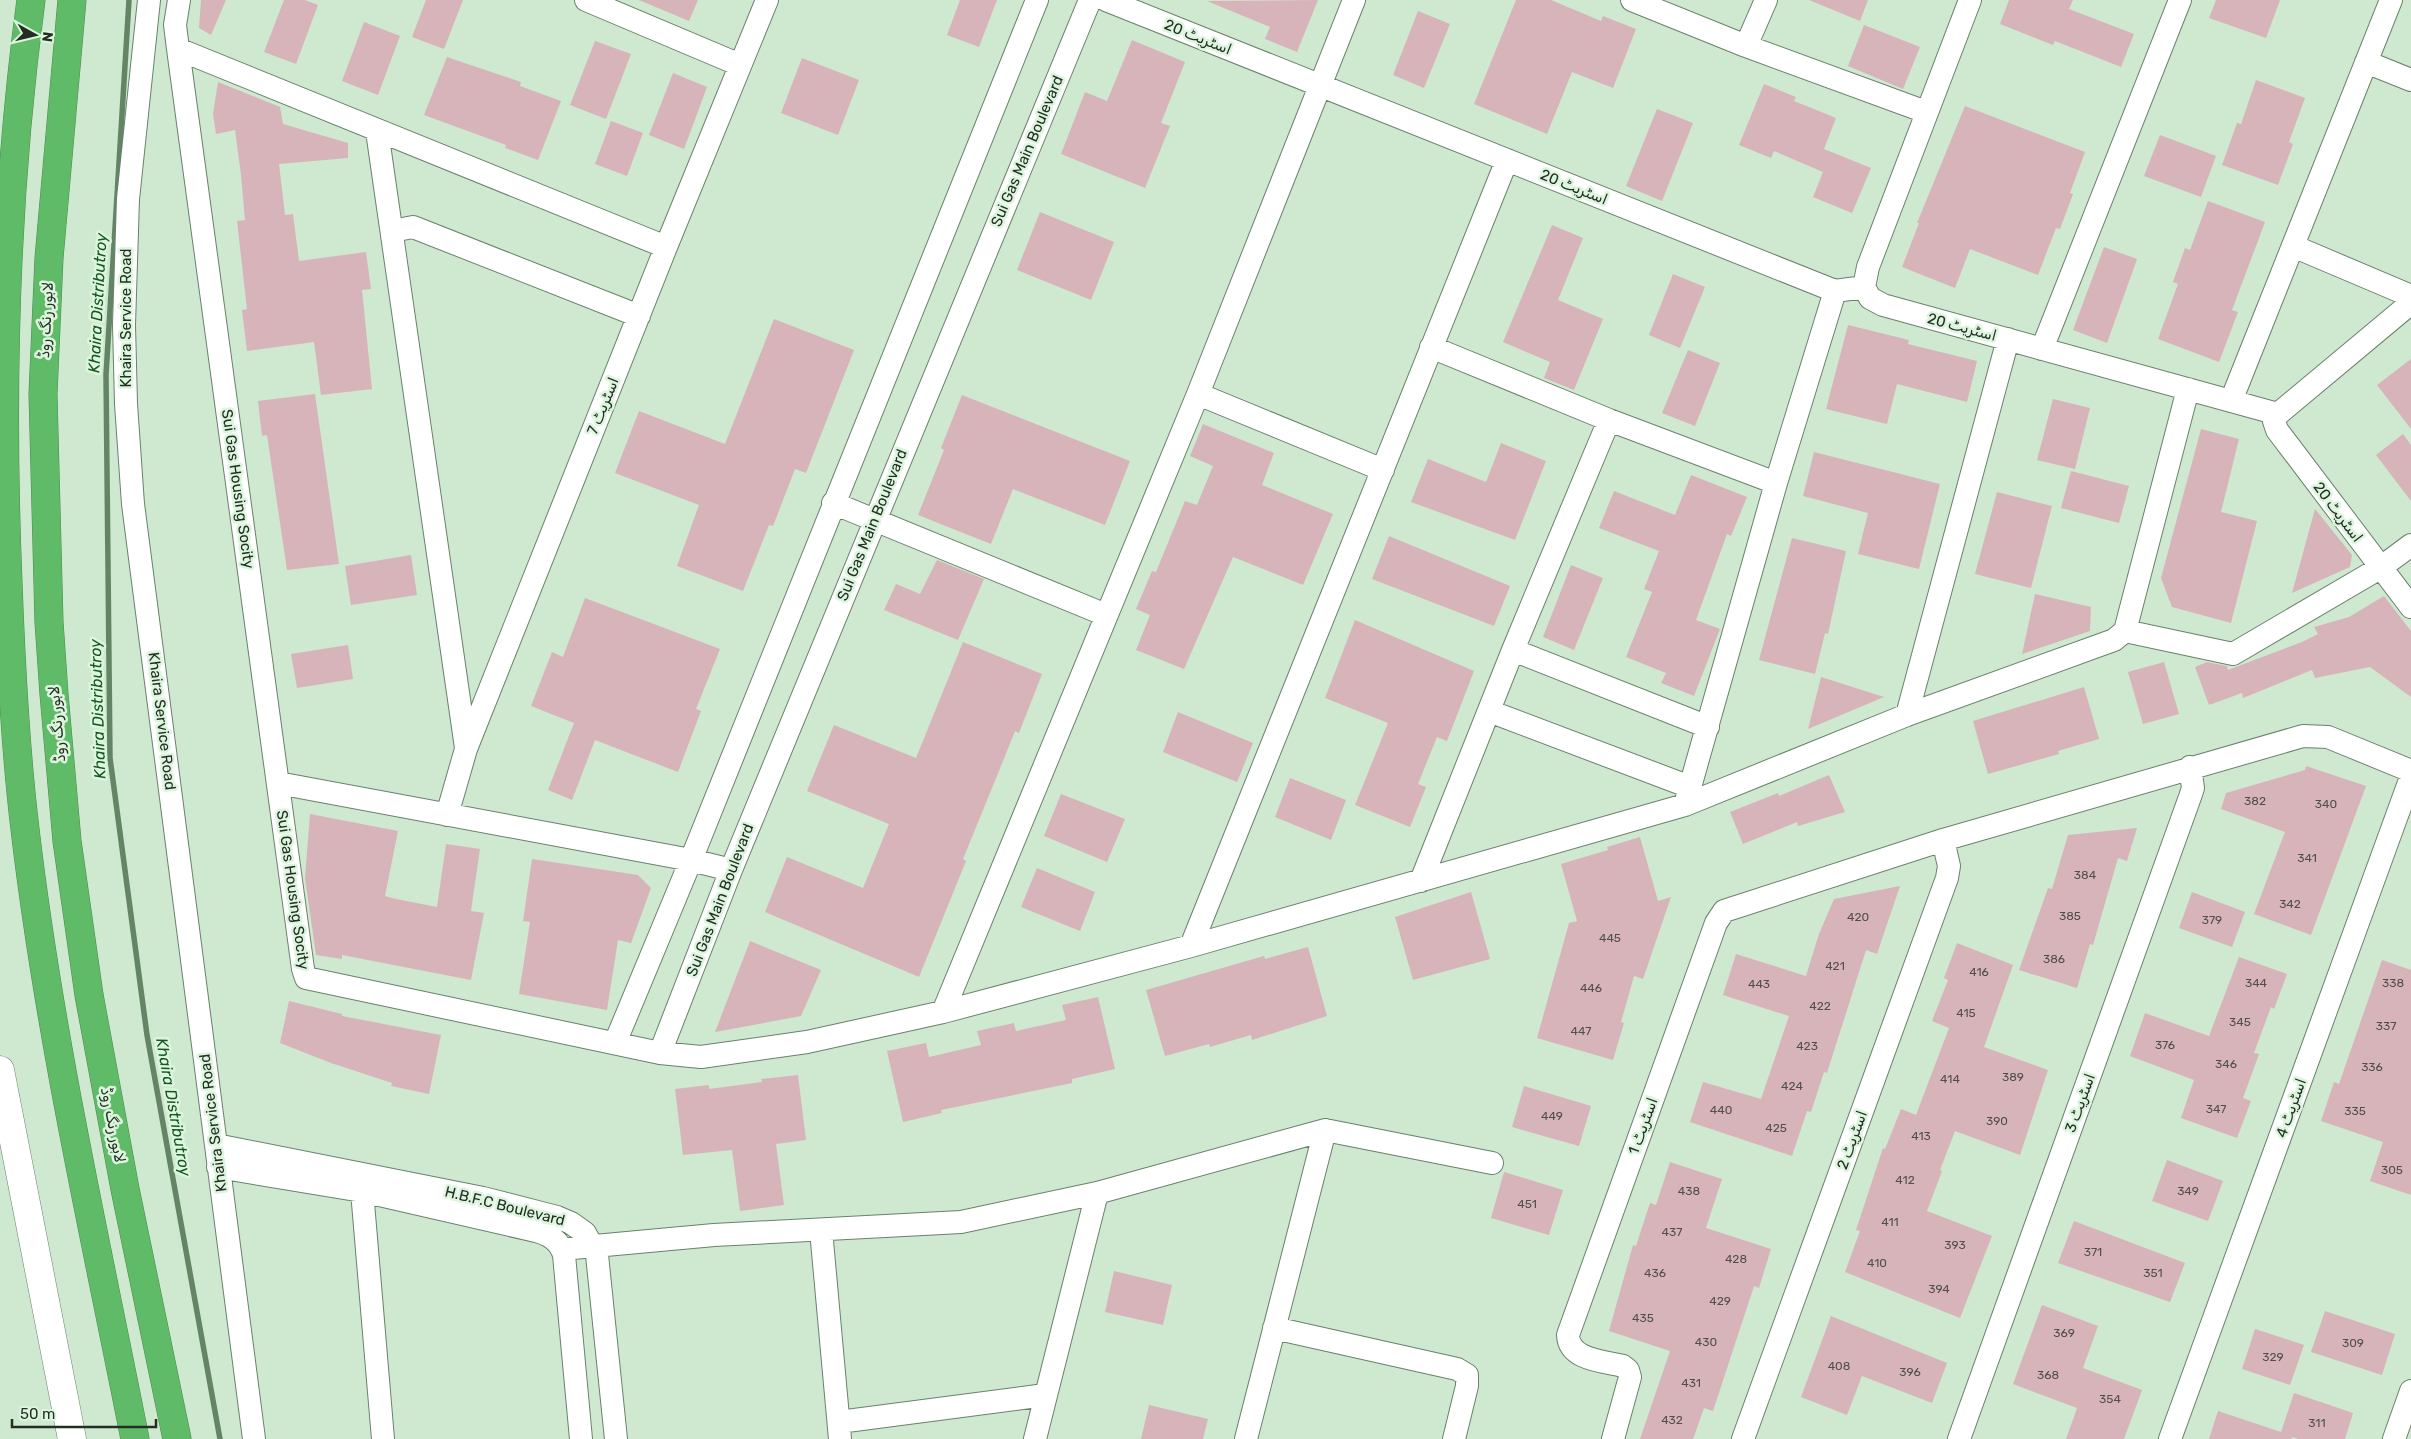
<svg xmlns="http://www.w3.org/2000/svg" width="2411" height="1439" viewBox="0 0 2411 1439" font-family="Rubik,'Noto Sans Arabic',sans-serif">
	<rect width="100%" height="100%" fill="#cfe8d0"/>
	<g fill="none" stroke-linecap="round" stroke-linejoin="round">
		<path stroke="#648565" stroke-width="5.5" d="M129,0l-23,375 4,383 37,277 73,404"/>
	</g>
	<path fill="#d7b4ba" d="M201,0h25l-15,35 -12,-7z
		M284,0h21l13,5 -22,59 -32,-12z
		M426,0h37l-19,49 -32,-12z
		M639,0h59l-9,21z
		M960,0h37l-18,47 -32,-12z
		M1318,0l-21,52 -32,-13 5,-12 -63,-26z
		M1516,0h35l50,21 2,-5 33,13 -23,59 -41,-16 -25,62 -73,-30z
		M1809,0h59l-8,21z
		M2009,0h64l-4,9 65,25 -13,33 -66,-26 -2,4 -53,-21z
		M2216,0h64l-14,38 -57,-20z
		M1418,11l32,13 -26,64 -31,-13z
		M364,22l36,14 -22,59 -36,-14z
		M1864,25l56,22 -17,42 -55,-23z
		M1132,40l53,22 -24,61 9,3 -25,62 -84,-34 24,-62 22,9z
		M595,41l36,13 -25,65 -36,-14z
		M447,57l74,25 -1,4 41,15 -23,59 -33,-12 1,-3 -82,-30z
		M802,58l57,22 -21,55 -57,-22z
		M673,73l34,14 -23,62 -35,-14z
		M2256,80l49,18 -16,44 4,2 -15,41 -56,-20 15,-42 4,1z
		M218,82l62,25 3,17 65,19v15l-69,6 6,51 8,-1 6,47 67,-9 5,37 -9,1 10,99 -51,6 -7,-53 -67,9 -5,-41 5,-1 -10,-88 8,-1 -4,-45 -6,-45 -19,4 -3,-20z
		M1764,84l32,13 -2,4 42,17 -12,31 47,19 -19,45 -39,-16 10,-25 -49,-21 -3,7 -32,-13z
		M1965,106l120,46 -15,41 3,1 -13,35 -4,-1 -18,47 -68,-26 -15,39 -53,-21 17,-44h-2z
		M1657,109l36,14 -31,78 -36,-15z
		M611,121l32,12 -16,43 -32,-12z
		M2160,135l56,21 -15,41 -57,-21z
		M2208,201l57,21 -33,88 6,2 -19,50 -61,-23 20,-55 -5,-2 12,-34 5,2z
		M1040,212l74,30 -23,58 -74,-30z
		M1552,225l31,13 -25,62 45,19 -29,71 -30,-12 6,-16 -47,-20z
		M2104,247l33,12 -30,84 -34,-13z
		M1673,274l32,13 -25,61 -31,-13z
		M774,319l80,31 -48,123 -11,-4 -22,57 -4,-1 -26,66 -66,-25 22,-61 -84,-32 24,-62 86,33z
		M1848,325l61,15 -1,4 69,17 -10,41 -70,-18 -10,40 -61,-15z
		M1688,350l32,13 -25,63 -33,-13z
		M2411,359v70l-34,-44z
		M315,394l24,170 -52,6 -20,-135 -5,1 -4,-35z
		M962,395l168,66 -25,64 -92,-36 -22,55 -73,-29 26,-65 -3,-2z
		M2053,399l37,9 -15,61 -38,-9z
		M1203,424l71,29 -12,32 71,29 -30,71 -70,-28 -49,112 -48,-19 14,-35 -14,-6 16,-38 4,1 29,-71 12,4 16,-39 -23,-10z
		M2201,429l38,10 -18,73 36,9 -26,102 -59,-16 -11,-29z
		M2403,434l8,11v56l-35,-46z
		M1501,443l45,18 -31,79 -104,-38 17,-43 58,23z
		M1814,452l126,32 -21,85 -61,-15 10,-41 -65,-17z
		M2071,471l58,15 -10,37 -58,-15z
		M1691,475l56,22 -16,39 -4,-2 -31,86 24,9 -26,67 -33,-13 5,-10 -40,-16 26,-65 -8,-3 15,-38 -60,-23 15,-37 61,24z
		M1997,492l55,14 -21,82 -56,-14z
		M2315,509l37,46 -2,12 -58,26z
		M1389,536l121,50 -16,40 -122,-47z
		M1792,538l54,13 -18,83 -3,-1 -10,41 -56,-14z
		M411,555l6,40 -66,10 -6,-39z
		M937,560l47,19 -26,61 -74,-30 12,-26 24,10z
		M1571,565l32,13 -29,72 -31,-13z
		M2035,594l56,13 -1,24 -68,23z
		M2384,596l27,35v66l-41,-30 -55,11 -3,-8 -69,28 -1,-5 -33,12 -14,-38 12,-5 20,4 1,4 74,-28 16,-8 -4,-7 35,-10z
		M585,598l135,51 -24,60 5,2 -23,61 -83,-32 -23,60 -24,-10 26,-67 -43,-17 21,-54 11,5z
		M1355,620l119,51 -27,70 -10,-4 -19,47 8,3 -16,40 -55,-22 33,-82 -63,-25z
		M963,642l79,32 -23,59 -4,-2 -14,35 -38,93 3,2 -47,116 -154,-65 22,-55 76,31 26,-64 -82,-33 27,-66 82,33z
		M348,645l5,34 -56,9 -6,-34z
		M2164,662l15,52 -36,10 -15,-52z
		M1821,677l63,20 -76,32z
		M2084,687l15,52 -41,12 1,3 -71,20 -15,-53z
		M1178,712l75,31 -16,39 -74,-30z
		M2306,766l60,20 -55,149 -57,-21 31,-82 -64,-23 5,-16 79,-23z
		M1829,775l16,37 -47,14 -1,-4 -54,22 -13,-32 48,-19 1,3z
		M1290,778l56,22 -15,40 -56,-23z
		M1061,794l64,25 -18,43 -63,-26z
		M310,814l88,17 -13,65 11,3 41,8 9,-63 34,5 -9,62 13,2 -13,67 -129,-25v4l-26,-4 -11,-77z
		M2137,828l-10,33 -9,-3 -25,87 -3,-1 -13,44 -58,-18 29,-82 4,1 16,-54z
		M1640,837l18,64 13,-4 -28,82 -9,-3 -13,46 3,1 -11,37 -76,-22 32,-115 8,-2 -16,-57 47,-14 -1,-3z
		M532,859l106,16 13,13 -20,55 -13,-3 -11,70 -88,-16 11,-72 -7,-1z
		M1037,868l58,24 -15,39 -59,-24z
		M1900,886l-23,68 -11,-4 -39,123 -3,-1 -13,40 -4,-1 -15,45 -102,-34 13,-40 58,17 28,-83 -66,-21 13,-41 70,22 13,-42 15,-35z
		M1471,892l19,67 -77,21 -18,-63z
		M2192,892l53,20 -13,35 -53,-19z
		M750,941l71,29 -20,46 -86,16z
		M1957,943l56,22 -29,82 64,23 -28,85 -65,-24 -15,39 2,1 -15,40 65,25 -32,82 -115,-46 15,-41 -4,-1 27,-82 2,1 16,-40 15,6 33,-87 -17,-7 16,-41 -4,-2z
		M1308,947l19,69 -75,24 -1,-5 -41,12 -1,-3 -44,12 -19,-66 118,-34 1,3z
		M2239,957l48,17 -13,35 -3,-2 -17,46 5,1 -16,44 8,3 -14,37 -56,-20 13,-38 -64,-24 15,-43 64,23z
		M2382,960l29,10v225l-41,-14 13,-39 -62,-21 13,-39 5,2z
		M1098,997l17,72 -43,10v4l-131,27 1,3 -39,9 -16,-71 39,-8 3,14 52,-12 -4,-14 37,-8 2,8 50,-11 -4,-15z
		M289,1001l53,13v2l99,19 -12,59 -38,-8 1,-3 -61,-20 -51,-20z
		M798,1075l8,65 -30,4 8,61 -44,6 -8,-61 -49,5 -8,-66 34,-4v4l53,-7 -1,-3z
		M1524,1086l67,20 -12,40 -67,-19z
		M2167,1160l56,21 -15,40 -56,-20z
		M1670,1162l52,17 -16,49 65,21 -12,39 -5,-2 -41,125 -9,-3 -11,31h-53l30,-88 -61,-20 24,-86 3,1 14,-43 6,2z
		M1504,1172l59,18 -14,45 -58,-17z
		M2074,1221l111,42 -15,39 -112,-39z
		M1114,1271l58,14 -9,40 -58,-13z
		M2042,1305l56,21 -15,42 59,22 -18,49h-58l11,-31 -64,-24z
		M2325,1311l70,23 -13,41 -71,-23z
		M1831,1316l116,47 -15,40 -70,-27 -15,39 -46,-18z
		M2255,1329l49,16 -14,40 -48,-16z
		M2294,1393l59,20 -8,26h-47l-6,-2v2h-83l9,-28 63,21z
		M1149,1405l59,14 -5,20h-62z"/>
	<g fill="none" stroke-linecap="round" stroke-linejoin="round">
		<g stroke="#6a816b" stroke-width="24">
			<path id="minor" d="M149,0l-21,199 -4,126 2,79 7,100 121,935
				M179,0l-4,25 3,24 125,920 3,9 354,75 41,4 106,-15 136,-30 248,-66 494,-141 222,-90 207,-75 11,-9 63,-242
				M586,0l154,65
				M1106,0l729,291 29,-4 6,11 13,7 395,109 133,-111
				M1632,0l114,46 180,66
				M1746,46l20,-46
				M178,49l488,198
				M2366,62l45,18
				M377,131l89,617
				M392,231l21,-4 226,89
				M2293,246l118,50
				M1864,287l4,-20 102,-267
				M1431,347l178,73 167,63
				M2042,349l138,-349
				M1198,394l185,76
				M2231,401l160,-401
				M2278,414l-4,7 3,9 134,177
				M833,503l273,112
				M2125,631l108,23 147,-86 31,-23
				M1513,650l195,77
				M1489,711l201,76
				M1907,715l101,-376
				M278,783l413,77 40,10
				M1685,805l91,-322 59,-192
				M447,815l19,-66 200,-502 101,-247
				M1421,881l92,-231 96,-230
				M1191,946l316,-786
				M943,1012l255,-618 156,-394
				M615,1043l76,-183 346,-860
				M660,1053l71,-183 359,-870
				M216,1145l267,53 74,19 14,6 14,10 12,22 19,184
				M218,1167l144,24 174,40c14,4 24,10 28,24l17,184
				M362,1191l21,248
				M821,1230l19,209
				M562,1249l152,-14 247,-13 136,-29 228,-63 167,33
				M1274,1328l183,41 10,6v11l-13,53
				M839,1422l206,-27
				M1035,1439l62,-246
				M1246,1439l79,-309
				M1613,1439l17,-62 -2,-7 -5,-4c-20,-5 -54,-6 -55,-31l148,-412 8,-12 219,-71 360,-104 25,1 83,34
				M1743,1439l204,-561 2,-12 -6,-26
				M1959,1439l231,-642 3,-9 -3,-21
				M2170,1439l241,-662
				M2394,1439l17,-48"/>
		</g>
		<g stroke="#6a816b" stroke-width="29">
			<path id="tertiary" d="M0,1070l72,369"/>
		</g>
		<g stroke="#4b8951" stroke-width="29">
			<path id="motorway" d="M31,0c-26,192 -31,389 -23,582 3,83 7,165 17,247 24,205 70,408 110,610
				M72,0l-23,258 -6,136 6,228 5,72 13,147 22,154 36,194 52,250"/>
		</g>
		<use href="#minor" stroke="#fff" stroke-width="22"/>
		<use href="#tertiary" stroke="#fff" stroke-width="28"/>
		<use href="#motorway" stroke="#60bb69" stroke-width="28"/>
	</g>
	<g text-anchor="middle" stroke-width="5" stroke-linejoin="round" paint-order="stroke">
		<g font-size="12" fill="#514f4a">
			<text x="2255" y="805">382</text>
			<text x="2326" y="808">340</text>
			<text x="2307" y="862">341</text>
			<text x="2085" y="879">384</text>
			<text x="2290" y="908">342</text>
			<text x="2070" y="920">385</text>
			<text x="1858" y="921">420</text>
			<text x="2212" y="924">379</text>
			<text x="1610" y="942">445</text>
			<text x="2054" y="963">386</text>
			<text x="1835" y="970">421</text>
			<text x="1979" y="976">416</text>
			<text x="2256" y="987">344</text>
			<text x="2393" y="987">338</text>
			<text x="1759" y="988">443</text>
			<text x="1591" y="992">446</text>
			<text x="1820" y="1010">422</text>
			<text x="1966" y="1017">415</text>
			<text x="2240" y="1026">345</text>
			<text x="2386" y="1030">337</text>
			<text x="1581" y="1035">447</text>
			<text x="2165" y="1049">376</text>
			<text x="1807" y="1050">423</text>
			<text x="2226" y="1068">346</text>
			<text x="2372" y="1071">336</text>
			<text x="2013" y="1081">389</text>
			<text x="1950" y="1083">414</text>
			<text x="1792" y="1090">424</text>
			<text x="2216" y="1113">347</text>
			<text x="1721" y="1114">440</text>
			<text x="2355" y="1115">335</text>
			<text x="1552" y="1120">449</text>
			<text x="1997" y="1125">390</text>
			<text x="1776" y="1132">425</text>
			<text x="1921" y="1140">413</text>
			<text x="2392" y="1174">305</text>
			<text x="1905" y="1184">412</text>
			<text x="1689" y="1195">438</text>
			<text x="2188" y="1195">349</text>
			<text x="1527" y="1208">451</text>
			<text x="1890" y="1226">411</text>
			<text x="1672" y="1236">437</text>
			<text x="1955" y="1249">393</text>
			<text x="2093" y="1256">371</text>
			<text x="1736" y="1263">428</text>
			<text x="1877" y="1267">410</text>
			<text x="1655" y="1277">436</text>
			<text x="2153" y="1277">351</text>
			<text x="1939" y="1293">394</text>
			<text x="1720" y="1305">429</text>
			<text x="1643" y="1322">435</text>
			<text x="2064" y="1337">369</text>
			<text x="1706" y="1346">430</text>
			<text x="2353" y="1347">309</text>
			<text x="2273" y="1361">329</text>
			<text x="1839" y="1370">408</text>
			<text x="1910" y="1376">396</text>
			<text x="2048" y="1379">368</text>
			<text x="1691" y="1387">431</text>
			<text x="2110" y="1403">354</text>
			<text x="1672" y="1424">432</text>
			<text x="2317" y="1427">311</text>
		</g>
		<g font-size="15" fill="#242d24" stroke="#dcf5dd">
			<text transform="translate(1198 37) rotate(22)" y="5">اسٹریٹ 20</text>
			<text transform="translate(1027 151) rotate(-67)" y="5">Sui Gas Main Boulevard</text>
			<text transform="translate(1574 187) rotate(22)" y="5">اسٹریٹ 20</text>
			<text transform="translate(126 318) rotate(-90)" y="5">Khaira Service Road</text>
			<text transform="translate(46 320) rotate(-87)" y="5">لاہور رنگ روڈ</text>
			<text transform="translate(1962 327) rotate(15)" y="5">اسٹریٹ 20</text>
			<text transform="translate(603 406) rotate(-68)" y="5">اسٹریٹ 7</text>
			<text transform="translate(238 489) rotate(82)" y="5">Sui Gas Housing Socity</text>
			<text transform="translate(2338 512) rotate(53)" y="5">اسٹریٹ 20</text>
			<text transform="translate(872 525) rotate(-68)" y="5">Sui Gas Main Boulevard</text>
			<text transform="translate(162 721) rotate(83)" y="5">Khaira Service Road</text>
			<text transform="translate(57 724) rotate(-95)" y="5">لاہور رنگ روڈ</text>
			<text transform="translate(293 890) rotate(82)" y="5">Sui Gas Housing Socity</text>
			<text transform="translate(720 900) rotate(-69)" y="5">Sui Gas Main Boulevard</text>
			<text transform="translate(2080 1103) rotate(-70)" y="5">اسٹریٹ 3</text>
			<text transform="translate(2291 1108) rotate(-70)" y="5">اسٹریٹ 4</text>
			<text transform="translate(213 1123) rotate(-97)" y="5">Khaira Service Road</text>
			<text transform="translate(113 1125) rotate(79)" y="5">لاہور رنگ روڈ</text>
			<text transform="translate(1643 1126) rotate(-70)" y="5">اسٹریٹ 1</text>
			<text transform="translate(1852 1140) rotate(-70)" y="5">اسٹریٹ 2</text>
			<text transform="translate(505 1206) rotate(14)" y="5">H.B.F.C Boulevard</text>
		</g>
		<g font-size="16" font-style="italic" fill="#155620" stroke="#dcf5dd">
			<text transform="translate(97 303) rotate(-87)" y="6">Khaira Distributroy</text>
			<text transform="translate(97 709) rotate(-92)" y="6">Khaira Distributroy</text>
			<text transform="translate(174 1107) rotate(80)" y="6">Khaira Distributroy</text>
		</g>
	</g>
	<g transform="translate(35 35) rotate(98)" stroke="#dcf5dd" stroke-width="4" paint-order="stroke">
	<path d="M0-4L9 19L0 12L-9 19Z" fill="#242d24"/>
	<text y="-8" font-size="14" font-weight="bold" text-anchor="middle" fill="#242d24">N</text>
	</g>
	<path d="M12 1419v8h144v-8" fill="none" stroke="#242d24" stroke-width="2.5"/>
	<text x="20" y="1419" font-size="15" fill="#242d24" stroke="#dcf5dd" stroke-width="4" paint-order="stroke">50 m</text>
</svg>
